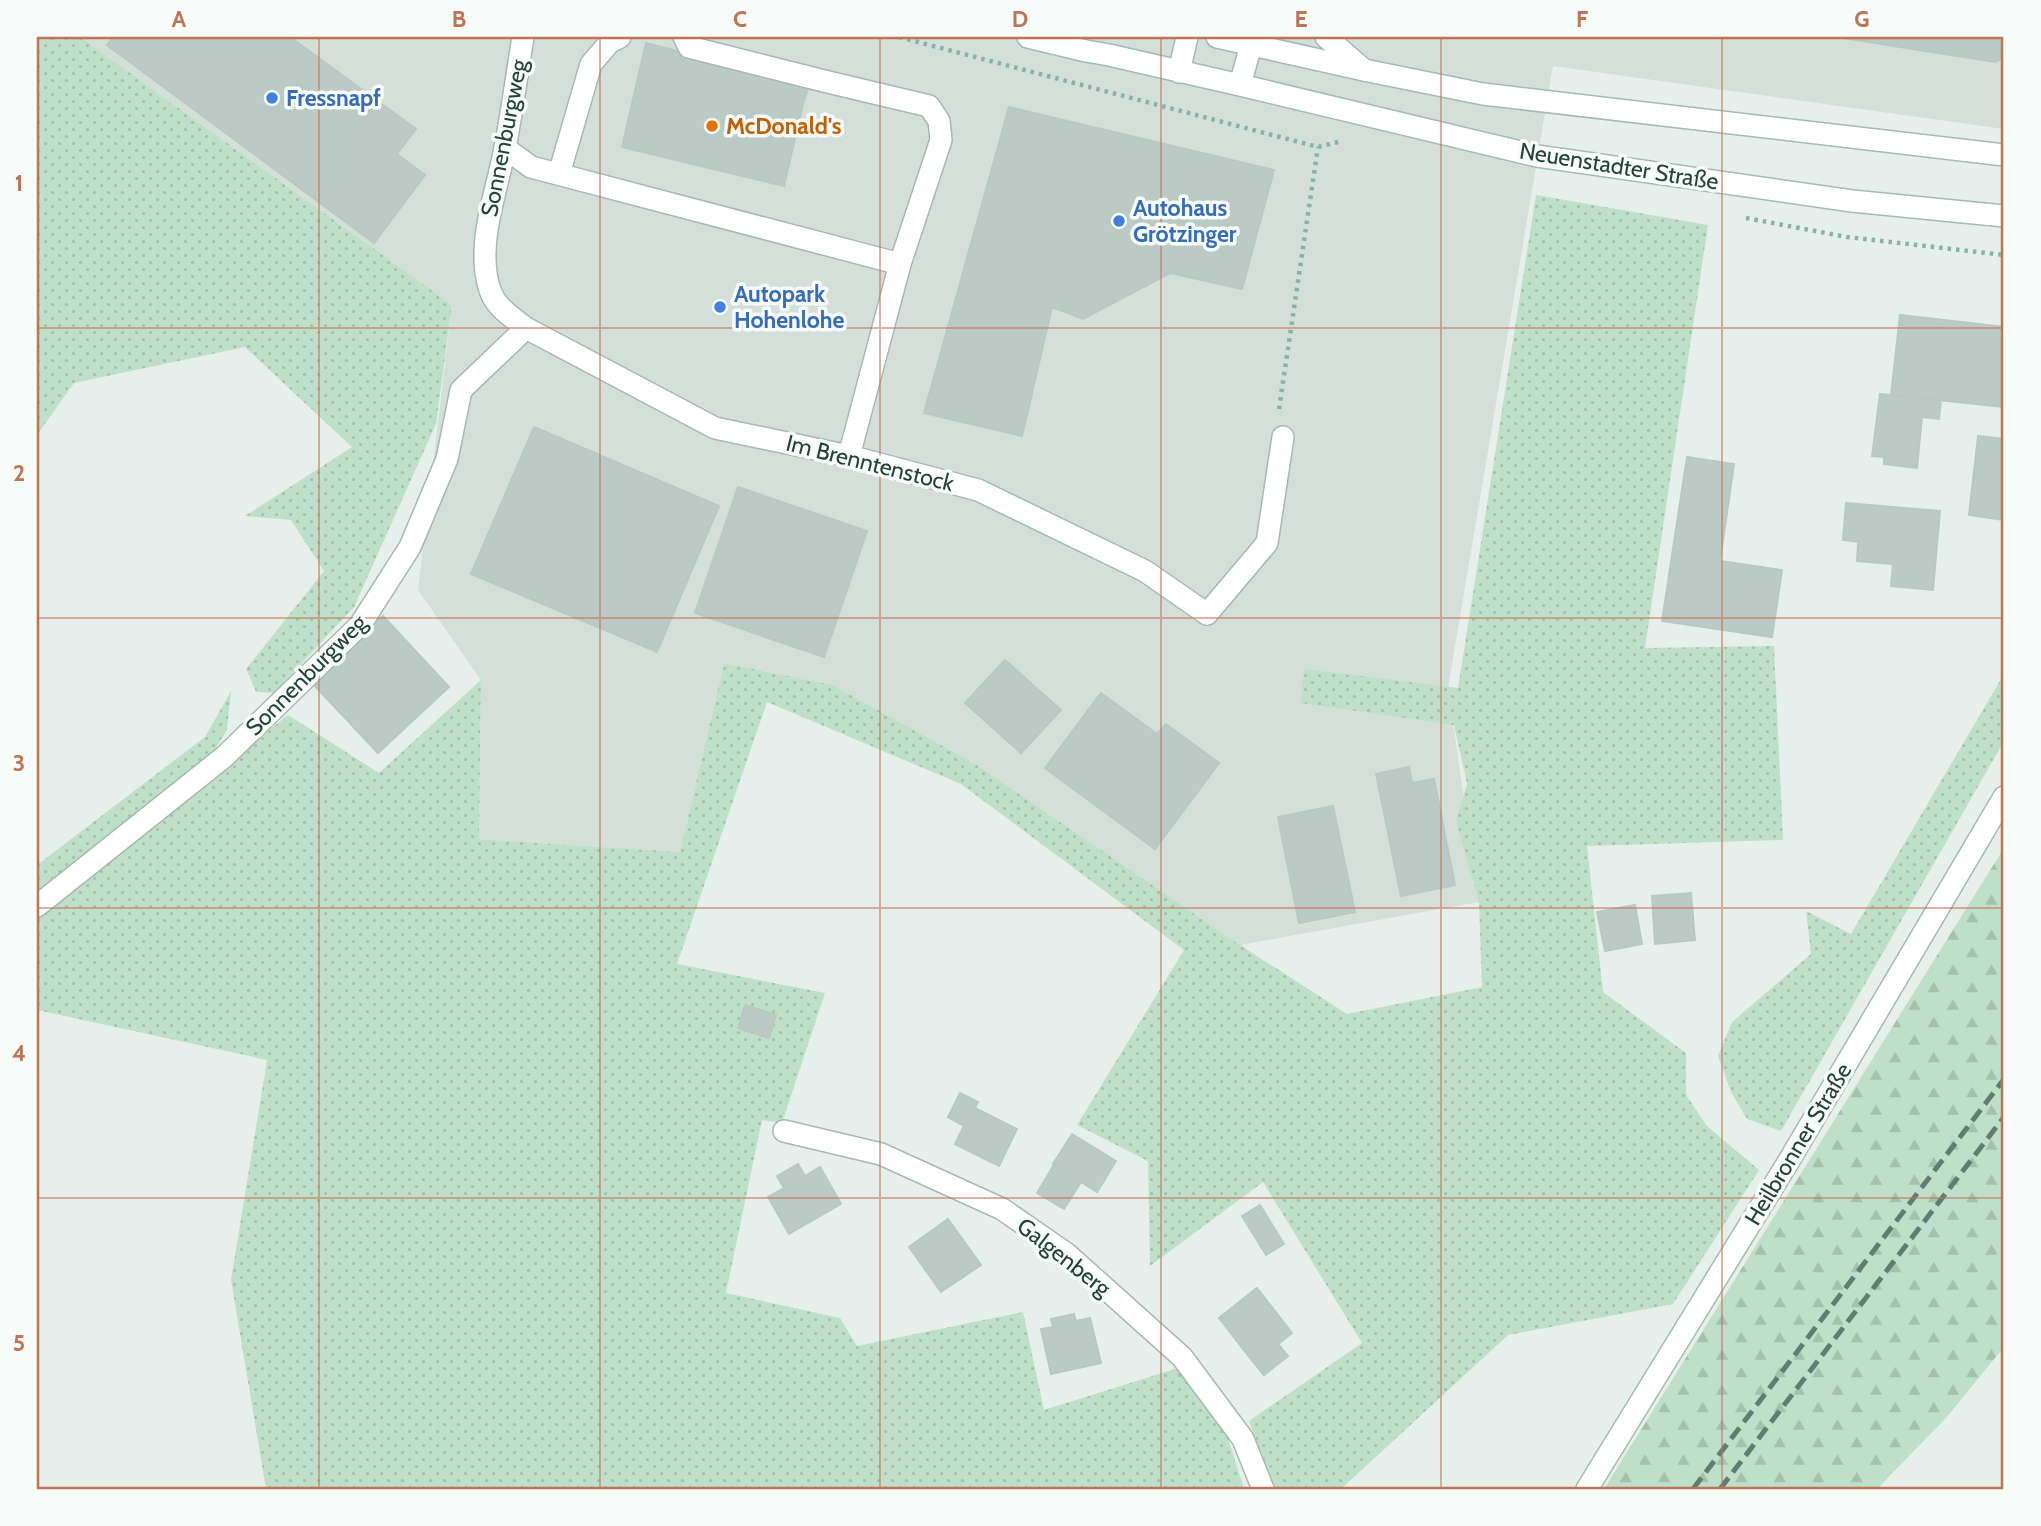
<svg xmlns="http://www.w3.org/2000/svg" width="2041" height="1526" viewBox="0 0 2041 1526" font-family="Cabin,sans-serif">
	<defs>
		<pattern id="grass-dots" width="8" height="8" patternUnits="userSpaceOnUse" patternTransform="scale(1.75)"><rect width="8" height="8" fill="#bfe0c8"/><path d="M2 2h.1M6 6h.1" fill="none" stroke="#a4c1ad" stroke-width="1.8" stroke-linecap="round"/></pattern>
		<pattern id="forest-firs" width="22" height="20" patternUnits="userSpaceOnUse" patternTransform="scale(1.75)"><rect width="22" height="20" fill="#bfe0c8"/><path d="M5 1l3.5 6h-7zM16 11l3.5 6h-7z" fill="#a4c1ad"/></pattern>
	</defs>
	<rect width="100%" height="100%" fill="#e6efeb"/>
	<path fill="#d4dfda" d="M80,37h1924v92l-451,-63 -105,622 31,214 -239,43 -263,-180 -144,-80 -109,-22 -44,189 -201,-13 2,-159 -63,-90 34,-285z"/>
	<path fill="url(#grass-dots)" d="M37,37h43l372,268 -16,119 -82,183 -80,86 -18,-1 -10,-23 78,-98 -33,-51 -46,-4 107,-69 -107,-100 -171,36 -37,52z
		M1536,195l172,30 -63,423 129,-2 9,194 -196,6 16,146 83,61v42l21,31 52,44 -86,134 -165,31 -167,154h-66l-26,-68 113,-78 -99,-161 -113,84 -2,-105 -71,-36 107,-175 -223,-166 -194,-82 -90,262 148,29 -43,130 -20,-3 -36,173 114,25 17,28 166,-34 21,98 134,-42 50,70 16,51h-978l-35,-209 36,-220 -230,-50v-94l251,-201 91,58 102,-93 -2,159 201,13 44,-189 109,22 144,80 263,180 107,69 135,-27 -3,-85 -23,-81 11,-37 -13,-59 -153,-22 3,-34 154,19z
		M2004,674v67l-223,390 -34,-12 -16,-27 -13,-36 14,-34 79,-68 -5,-43 45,23z
		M231,691l-4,39 -16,26 -174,137v-28l168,-128z"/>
	<path fill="url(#forest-firs)" d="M2004,848v499l-58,71 -69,71h-273z"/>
	<path fill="#bbcac4" stroke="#b8c9c2" stroke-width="2" d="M113,37h177l126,92 -19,25 28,21 -51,68 -267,-198z
		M1837,37h167v21l-9,4z
		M646,43l50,13 115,23 -8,25 -19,82 -162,-39z
		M1009,107l265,63 -32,119 -72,-16 -87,46 -31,-12 -30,129 -98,-23z
		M1900,315l104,12 -1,80 -112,-12z
		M1880,394l61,6 -2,19 -17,-2 -5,51 -33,-4v-7l-12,-1z
		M534,427l185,79 -62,146 -186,-78z
		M1978,436l26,3v81l-35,-5z
		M1687,457l47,7 -14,97 62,9 -10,67 -110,-16z
		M738,487l129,44 -43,126 -129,-44z
		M1846,503l94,8 -7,79 -42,-4 2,-22 -36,-3 1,-19 -15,-2z
		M383,616l66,71 -71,66 -66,-70z
		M1005,660l56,50 -40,43 -56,-50z
		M1101,693l56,41 9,-10 53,39 -64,86 -110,-81z
		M1409,767l3,16 22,-4 21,106 -54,11 -25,-122z
		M1333,806l22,106 -56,11 -21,-106z
		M1691,893l4,47 -40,4 -3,-48z
		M1635,905l7,39 -37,7 -8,-39z
		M745,1005l31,10 -7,23 -31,-10z
		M960,1093l18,9 -3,6 -2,-1 -9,19 -16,-9z
		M973,1107l44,22 -18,37 -44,-22z
		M1072,1134l44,27 -19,31 -44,-28z
		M798,1164l7,12 15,-9 21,37 -52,30 -21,-37 16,-9 -7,-12z
		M1054,1165l27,17 -17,27 -27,-16z
		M1260,1205l24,39 -18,11 -24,-39z
		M948,1219l33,46 -40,27 -32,-45z
		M1257,1288l35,45 -38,30 -35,-45z
		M1074,1314l2,7 14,-3 11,45 -50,11 -10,-45 12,-2 -2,-8z
		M1278,1344l10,12 -24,19 -10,-12z"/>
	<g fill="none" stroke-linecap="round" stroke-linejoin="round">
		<g stroke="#a8b8b2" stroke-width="24">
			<path id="lane" d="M684,37l5,10 139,35 101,24 10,15 2,19 -41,124 -51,192
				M505,148l26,19 369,97
				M559,174l32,-110 19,-22 10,-5
				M1207,614l60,-71 16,-106
				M37,906l187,-149 136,-132 50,-78 37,-88 14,-69 65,-62"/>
		</g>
		<g stroke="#a8b8b2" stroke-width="24">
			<path id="street" d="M523,37c-6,37 -11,74 -18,111 -8,43 -30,98 -15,142 6,18 22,27 36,38l189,100 134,28 129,34 167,81 62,43
				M1326,37l38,33
				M784,1131l97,23 121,55 65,45 115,103 61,82 20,50"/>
		</g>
		<g stroke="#a4bbb3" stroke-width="24">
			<path id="secondary" d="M1028,37l58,14 23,4 131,30 297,71 315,45 152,15
				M1217,37l147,33 119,24 521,61
				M1179,72l8,-35
				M1240,85l11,-40
				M1587,1489l203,-330 214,-362"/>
		</g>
		<path stroke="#86b3a5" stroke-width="4.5" stroke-dasharray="3.5 5" stroke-linecap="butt" d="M899,37l419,110 24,-6
			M1746,218l101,19 157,18
			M1279,409l39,-262"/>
		<use href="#lane" stroke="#fff" stroke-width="21"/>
		<use href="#street" stroke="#fff" stroke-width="21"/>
		<use href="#secondary" stroke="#fff" stroke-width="21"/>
		<path stroke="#5f7d75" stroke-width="5" stroke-dasharray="14 7" stroke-linecap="butt" d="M1693,1489l311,-410
			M1720,1489l284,-372"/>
	</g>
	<path fill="none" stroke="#c07456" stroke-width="2" stroke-opacity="0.55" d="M319,37v1452M600,37v1452M880,37v1452M1161,37v1452M1441,37v1452M1722,37v1452M37,328h1967M37,618h1967M37,908h1967M37,1198h1967"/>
	<g fill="#3f7fe0" stroke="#f7fbf9" stroke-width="2.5">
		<circle cx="272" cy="98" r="7"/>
		<circle cx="1119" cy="221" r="7"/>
		<circle cx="720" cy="307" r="7"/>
	</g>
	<circle fill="#e8710a" stroke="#f7fbf9" stroke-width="2.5" cx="712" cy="126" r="7"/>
	<g text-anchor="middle" stroke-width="7" stroke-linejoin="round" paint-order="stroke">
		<g font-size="23" font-weight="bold" fill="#366cbe" stroke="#f7fbf9" text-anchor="start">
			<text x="286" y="106">Fressnapf</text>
			<text x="1133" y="216">Autohaus<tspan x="1133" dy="26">Grötzinger</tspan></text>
			<text x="734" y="302">Autopark<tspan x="734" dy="26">Hohenlohe</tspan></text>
		</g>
		<g font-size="23" font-weight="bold" fill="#c56008" stroke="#f7fbf9" text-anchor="start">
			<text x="726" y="134">McDonald's</text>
		</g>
		<g font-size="23" fill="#24423a" stroke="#f7fbf9">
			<text transform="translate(504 138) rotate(-79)" y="8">Sonnenburgweg</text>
			<text transform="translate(1619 166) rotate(9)" y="8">Neuenstadter Straße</text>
			<text transform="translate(870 463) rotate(14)" y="8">Im Brenntenstock</text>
			<text transform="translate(306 675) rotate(-45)" y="8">Sonnenburgweg</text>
			<text transform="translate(1798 1144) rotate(-59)" y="8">Heilbronner Straße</text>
			<text transform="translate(1064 1257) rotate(38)" y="8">Galgenberg</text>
		</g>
	</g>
	<rect width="2041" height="1526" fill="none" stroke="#f7fbf9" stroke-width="77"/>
	<rect x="38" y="38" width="1964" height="1450" fill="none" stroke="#c07456" stroke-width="2.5"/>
	<g font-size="23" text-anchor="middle" font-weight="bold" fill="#c07456">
		<text x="179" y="27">A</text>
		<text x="459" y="27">B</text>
		<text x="740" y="27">C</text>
		<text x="1020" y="27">D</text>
		<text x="1301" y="27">E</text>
		<text x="1582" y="27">F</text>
		<text x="1862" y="27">G</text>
		<text x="19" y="191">1</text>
		<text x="19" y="481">2</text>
		<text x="19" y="771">3</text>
		<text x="19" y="1061">4</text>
		<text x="19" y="1351">5</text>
	</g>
</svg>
